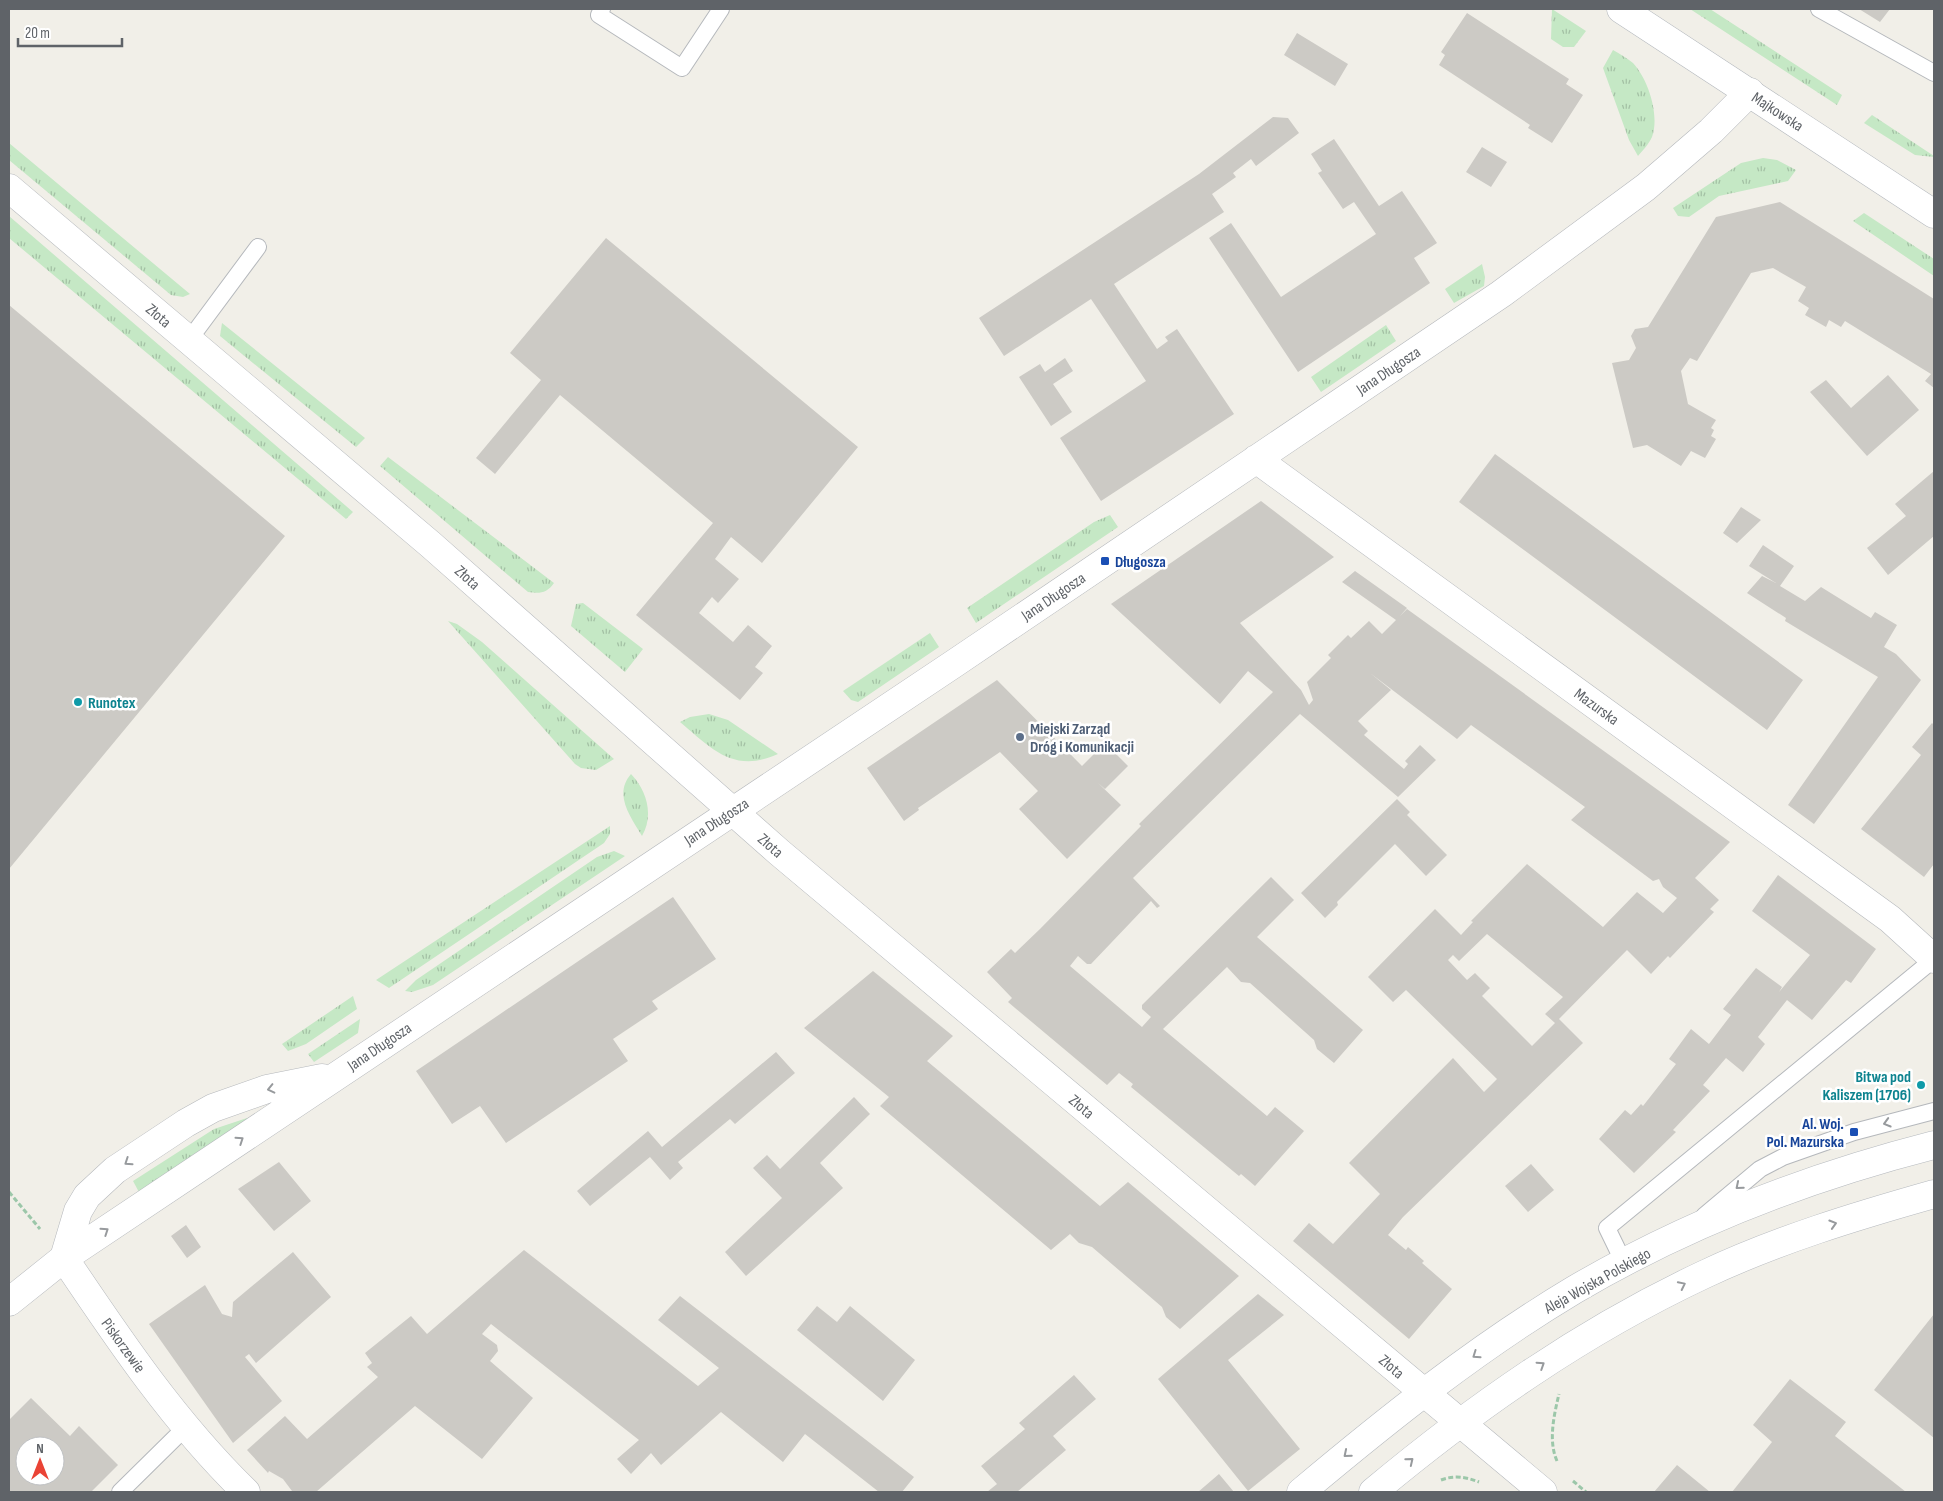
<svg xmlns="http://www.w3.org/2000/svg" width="1943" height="1501" viewBox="0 0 1943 1501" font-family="'Sofia Sans Condensed',sans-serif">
	<defs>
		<pattern id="grass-tufts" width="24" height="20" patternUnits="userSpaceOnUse" patternTransform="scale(1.25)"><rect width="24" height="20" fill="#c5e8c5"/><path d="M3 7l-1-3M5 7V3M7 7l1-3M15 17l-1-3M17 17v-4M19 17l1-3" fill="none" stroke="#a3c0a4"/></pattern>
	</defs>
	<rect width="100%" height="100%" fill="#f1efe8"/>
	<path fill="url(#grass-tufts)" d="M1552,9l34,22 -12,16h-11l-12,-8z
		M1690,9h20l132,86 -5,10z
		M1613,50c7,4 14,8 20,13 15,16 27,52 19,74 -3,7 -9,13 -14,19l-9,-16 -26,-72z
		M1872,115l62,41v1l-19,-2 -51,-32z
		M9,143l181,151 -7,3 -12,-2 -162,-135z
		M1763,158l14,2 19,10 -8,11 -69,15 -30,21 -11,-1 -5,-8 68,-45z
		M1864,213l70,46v17l-81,-55z
		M9,216l344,296 -7,7 -337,-281z
		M1482,264l3,13 -1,9 -30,17 -9,-14z
		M222,323l143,115 -9,9 -136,-111z
		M1386,325l10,16 -75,51 -10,-15z
		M388,457l166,126c-7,10 -14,11 -26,9l-148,-126z
		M1110,515l8,12 -142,96 -9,-15 127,-86z
		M583,603l60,46 -18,23 -54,-46 5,-22z
		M448,621l9,3 25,18 132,117 -18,11 -15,-2 -6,-4z
		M930,633l9,14 -81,55 -7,-2 -8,-9z
		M709,714l19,6 50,34c-44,20 -66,-5 -98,-32l10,-5z
		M631,774c16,17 23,41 11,62 -11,-19 -29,-41 -11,-62z
		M610,826v8l-6,9 -215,145 -13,-8z
		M614,851l11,5 -192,129 -21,7 -7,-1 11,-11 181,-123z
		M353,996l4,13 -51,35 -18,7 -6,-7z
		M360,1019l-2,14 -44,29 -6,-8z
		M247,1118v1l-107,75 -7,-13 81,-52z"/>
	<path fill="#cccac5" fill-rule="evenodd" d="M1859,9h31l-10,13z
		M1467,13l102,66 -3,5 17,11 -31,48 -24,-15 2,-3 -91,-60 6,-10 -4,-3z
		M1297,33l51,31 -13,22 -51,-31z
		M1273,117l15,1 11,15 -43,33 -5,-7 -18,14 3,4 -24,17 12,18 -110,72 43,65 11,-8 -3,-4 12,-8 57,85 -133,87 -41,-63 86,-57 -55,-82 -87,57 -25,-38 220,-144z
		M1334,139l45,67 23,-15 35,52 -23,15 16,25 -132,89 -89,-134 22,-15 50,74 95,-63 -22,-32 -11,7 -25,-36 4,-2 -11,-17z
		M1482,147l25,15 -16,25 -25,-15z
		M1780,202l154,97v89l-9,-7 6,-7 -86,-53 -4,6 -12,-7 -3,7 -21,-12 4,-7 -11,-7 8,-14 -33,-19 -22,5 -54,88 -7,-3 -9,13 7,33 28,16 -5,8 3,2 -3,6 5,3 -11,19 -14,-7 -10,15 -34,-21 -14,3 -21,-85 17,-3 7,-12 -5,-12 4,-7 13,-2 68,-110z
		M606,238l252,209 -96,116 -31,-26 -16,22 24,20 -21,24 -6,-6 -13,16 34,29 15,-17 24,21 -17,21 8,6 -23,27 -104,-85 77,-92 -153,-128 -65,79 -19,-16 65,-78 -31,-27z
		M9,305l276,231 -276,333z
		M1065,358l8,13 -20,13 19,28 -21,14 -32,-49 21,-13 5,8z
		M1888,375l31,35 -52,46 -57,-64 16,-12 25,28z
		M1495,454l308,226 -36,50 -308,-228z
		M1934,471v65l-46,39 -21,-27 39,-32 -11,-12z
		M1261,501l73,56 -94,66 61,67 8,15 4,-5 -6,-18 24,-24 -3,-3 20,-20 3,3 18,-17 13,13 14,-14 -54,-38 13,-11 52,37 -7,8 7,-7 323,233 -35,36 24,22 -9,9 4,3 -44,46 -2,-2 -17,18 -24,-24 -68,69 24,24 -180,174 -15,18 18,15 2,-3 16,14 -2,2 30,26 -43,50 -116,-98 16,-18 24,21 47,-50 -31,-31 104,-105 31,34 13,-13 -91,-89 -13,12 -25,-25 67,-68 26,26 12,-13 -2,-1 56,-57 76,63 34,-35 26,21 14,-15 -14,-11 -4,-8 -6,2 -82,-61 14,-13 -114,-82 -14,14 -87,-66 21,17 -33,31 10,10 -4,4 40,34 4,-5 -3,-3 15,-16 16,15 -38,37 -98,-83 -167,164 27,28 -3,2 -6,-7 -60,63h-4l-9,-8 -8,10 72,61 9,-10 -9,-8v-4l129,-128 23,23 -37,37 106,93 -29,33 -17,-14 -3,-9 -64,-57 -9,-1 -14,-15 -64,62 104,87 8,-9 29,24 -49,55 -14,-12 -2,2 -108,-89 2,-3 -14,-11 -12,12 -99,-83 4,-4 -25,-26 24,-23 4,4 25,-24 101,-103 -2,-2 134,-132 -25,-21 -28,33 -109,-100zM1487,934l76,63 -18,17 10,9 -23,23 -50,-50 8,-8 -15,-15 -8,7 -19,-20 5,-5 6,6z
		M1741,507l20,13 -24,23 -14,-10z
		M1763,545l31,21 -14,20 25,15 16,-14 50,31 4,-6 22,13 -13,22 12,7 25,26 -107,144 -26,-19 90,-128 -93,-56 1,-3 -39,-25 15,-17 14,7 -27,-17z
		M997,680l85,86 23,-23 23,23 -23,23 -7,-6 23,22 -54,54 -48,-50 19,-18 -38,-39 -82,56 1,2 -15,11 -37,-53z
		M1932,723l2,2v139l-10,13 -63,-48 60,-74 -9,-8z
		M1397,799l13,13 -3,3 40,40 -21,21 -31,-32 -58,58 1,3 -13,13 -24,-25z
		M1778,875l98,74 -25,34 -5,-3 -34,40 -25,-20 -29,37 7,7 -22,28 -17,-14 -23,27 7,6 -37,39 3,2 -42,41 -35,-34 26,-29 6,5 10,-11 2,2 33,-42 -7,-5 22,-30 18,15 22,-29 -8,-6 33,-41 26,19 -3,5 31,-37 -58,-44z
		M673,897l43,62 -64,42 6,8 -45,30 15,22 -122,82 -26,-37 -28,18 -36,-53z
		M873,971l80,65 -26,25 173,145 28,-24 111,94 -59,53 -14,-12 -4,-10 -70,-60 -13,-4 -9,-9 -19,16 -171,-144 9,-9 -85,-69z
		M776,1052l19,21 -60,51 -5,-5 -52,43 5,6 -13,12 -20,-23 -60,49 -13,-15 71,-60 14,16z
		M854,1097l16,17 -50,49 23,25 -97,88 -21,-24 57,-54 -29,-30 14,-13 13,14z
		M279,1162l32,39 -37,30 -36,-42z
		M1531,1164l23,26 -26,22 -23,-26z
		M186,1225l15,22 -14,11 -16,-22z
		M524,1250l174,136 21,-18 -61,-48 22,-24 234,181 -12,15h-23l-74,-58 -22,28 -62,-50 -60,53 -10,-12 -20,21 -14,-15 22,-19 -148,-116 -9,10 15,11 1,6 -8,10 43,37 -51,61 -67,-53 -99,86 -24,-1 -9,-12 -14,-8 -1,2 -21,-23 38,-34 22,23 71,-62 -11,-10 5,-4 -7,-10 46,-37 16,18z
		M293,1252l38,45 -75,66 -7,-9 -4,3 37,44 -49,42 -84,-119 56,-39 17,29 10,3 1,-15z
		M1258,1294l26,21 -56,45 72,89 -52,42 -90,-112z
		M817,1306l20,16 13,-16 65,54 -32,41 -86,-71z
		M1934,1314v124l-60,-48z
		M1074,1375l22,24 -43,37 13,14 -49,42h-30l10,-8 -16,-18 44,-37 -6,-6z
		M1790,1379l56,43 -11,14 71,56h-174l40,-50 -19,-17z
		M31,1398l39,38 9,-10 39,39 -27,27h-82v-72zM25,1446h30v30h-30z
		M1677,1465l33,27h-56z
		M1219,1474l15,18h-36z"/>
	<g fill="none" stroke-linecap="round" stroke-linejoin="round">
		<g stroke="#b5b8bc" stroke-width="18">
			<path id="service" d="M602,9l-3,6 83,53 39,-59
				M1819,9l115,64
				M189,340l69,-93
				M1704,1216l56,-47 23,-12 71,-25 80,-21
				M1624,1263l-17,-35 327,-269
				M120,1492l66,-65"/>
		</g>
		<g stroke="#b5b8bc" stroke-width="29">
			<path id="minor" d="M9,188l421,356 350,309 763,639
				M1256,459l634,460 44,40
				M64,1258l14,-47 9,-15 28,-26 71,-47 27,-15 54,-19 55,-11
				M64,1258c55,82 111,165 182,234
				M9,1302l55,-44 891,-595 546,-369 145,-107 65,-56 39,-39"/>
		</g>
		<g stroke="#b6babf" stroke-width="29">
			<path id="secondary" d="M1621,9l313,205
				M1301,1492c87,-73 176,-144 273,-202 112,-66 235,-113 360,-145
				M1373,1492c102,-85 209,-160 330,-217 74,-35 153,-59 231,-81"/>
		</g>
		<path stroke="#9cc7a9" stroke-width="3" stroke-dasharray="5 2.5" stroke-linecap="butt" d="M9,1192l31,37
			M1557,1461c-9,-20 -3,-46 2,-67
			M1441,1480c13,-5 25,-3 38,2
			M1573,1481l13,11"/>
		<use href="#service" stroke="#fff" stroke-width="16"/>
		<use href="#minor" stroke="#fff" stroke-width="28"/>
		<use href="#secondary" stroke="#fff" stroke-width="28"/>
	</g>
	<defs><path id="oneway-chevron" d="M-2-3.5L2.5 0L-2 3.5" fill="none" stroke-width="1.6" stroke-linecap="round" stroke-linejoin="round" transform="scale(1.25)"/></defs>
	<g stroke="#979a9d">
		<use href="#oneway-chevron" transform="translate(271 1089) rotate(167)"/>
		<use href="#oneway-chevron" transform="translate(1887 1123) rotate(164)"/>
		<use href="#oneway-chevron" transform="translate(240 1140) rotate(-34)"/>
		<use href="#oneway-chevron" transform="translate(128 1162) rotate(146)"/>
		<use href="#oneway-chevron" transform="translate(1739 1186) rotate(140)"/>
		<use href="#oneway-chevron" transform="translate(1833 1224) rotate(-17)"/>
		<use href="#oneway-chevron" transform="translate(105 1231) rotate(-34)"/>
		<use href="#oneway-chevron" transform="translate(1682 1285) rotate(-26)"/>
		<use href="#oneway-chevron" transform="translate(1476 1355) rotate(145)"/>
		<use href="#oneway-chevron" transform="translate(1541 1365) rotate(-33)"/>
		<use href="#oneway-chevron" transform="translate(1347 1454) rotate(140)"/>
		<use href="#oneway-chevron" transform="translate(1410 1461) rotate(-39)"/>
	</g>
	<g fill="#1a4fb4" stroke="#fff" stroke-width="2">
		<rect x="1100" y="556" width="10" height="10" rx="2.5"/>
		<rect x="1849" y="1127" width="10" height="10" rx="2.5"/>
	</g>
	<g fill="#0f9aa8" stroke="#fff" stroke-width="2">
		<circle cx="78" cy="702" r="5"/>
		<circle cx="1921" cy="1085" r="5"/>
	</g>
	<circle fill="#5c6f8a" stroke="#fff" stroke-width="2" cx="1020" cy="737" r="5"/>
	<g text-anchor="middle" stroke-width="5" stroke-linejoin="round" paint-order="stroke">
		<g font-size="16" fill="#5f6368" stroke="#fff">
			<text transform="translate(1778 111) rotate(33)" y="6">Majkowska</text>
			<text transform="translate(159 315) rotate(40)" y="6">Złota</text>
			<text transform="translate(1388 370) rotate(-34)" y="6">Jana Długosza</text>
			<text transform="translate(468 577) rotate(42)" y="6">Złota</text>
			<text transform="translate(1053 596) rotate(-34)" y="6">Jana Długosza</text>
			<text transform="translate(1597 706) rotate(36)" y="6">Mazurska</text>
			<text transform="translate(716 821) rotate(-33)" y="6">Jana Długosza</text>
			<text transform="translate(771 845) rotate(41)" y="6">Złota</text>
			<text transform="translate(379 1046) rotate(-34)" y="6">Jana Długosza</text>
			<text transform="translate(1082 1106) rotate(40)" y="6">Złota</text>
			<text transform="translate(1597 1280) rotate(-29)" y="6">Aleja Wojska Polskiego</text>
			<text transform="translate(124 1345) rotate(54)" y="6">Piskorzewie</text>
			<text transform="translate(1392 1366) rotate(40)" y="6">Złota</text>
		</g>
		<g font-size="16" font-weight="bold" fill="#164399" stroke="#fff" text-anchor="start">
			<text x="1115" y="567">Długosza</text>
			<text x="1844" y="1129" text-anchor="end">Al. Woj.<tspan x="1844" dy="18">Pol. Mazurska</tspan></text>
		</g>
		<g font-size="16" font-weight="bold" fill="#0d838f" stroke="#fff" text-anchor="start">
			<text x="88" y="708">Runotex</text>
			<text x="1911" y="1082" text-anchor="end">Bitwa pod<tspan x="1911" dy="18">Kaliszem (1706)</tspan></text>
		</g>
		<g font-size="16" font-weight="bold" fill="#4e5e75" stroke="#fff" text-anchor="start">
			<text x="1030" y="734">Miejski Zarząd<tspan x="1030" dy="18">Dróg i Komunikacji</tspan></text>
		</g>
	</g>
	<rect width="1943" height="1501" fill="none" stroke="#5f6368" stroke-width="20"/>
	<g transform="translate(40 1461)"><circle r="24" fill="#ffffff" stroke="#bfc1c3"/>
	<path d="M0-4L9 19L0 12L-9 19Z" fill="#ea4335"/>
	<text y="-8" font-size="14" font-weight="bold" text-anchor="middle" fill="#5f6368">N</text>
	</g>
	<path d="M18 38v8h104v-8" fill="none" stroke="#5f6368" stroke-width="2.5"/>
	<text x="25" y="38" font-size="15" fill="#5f6368" stroke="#ffffff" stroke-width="4" paint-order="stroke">20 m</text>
</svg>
